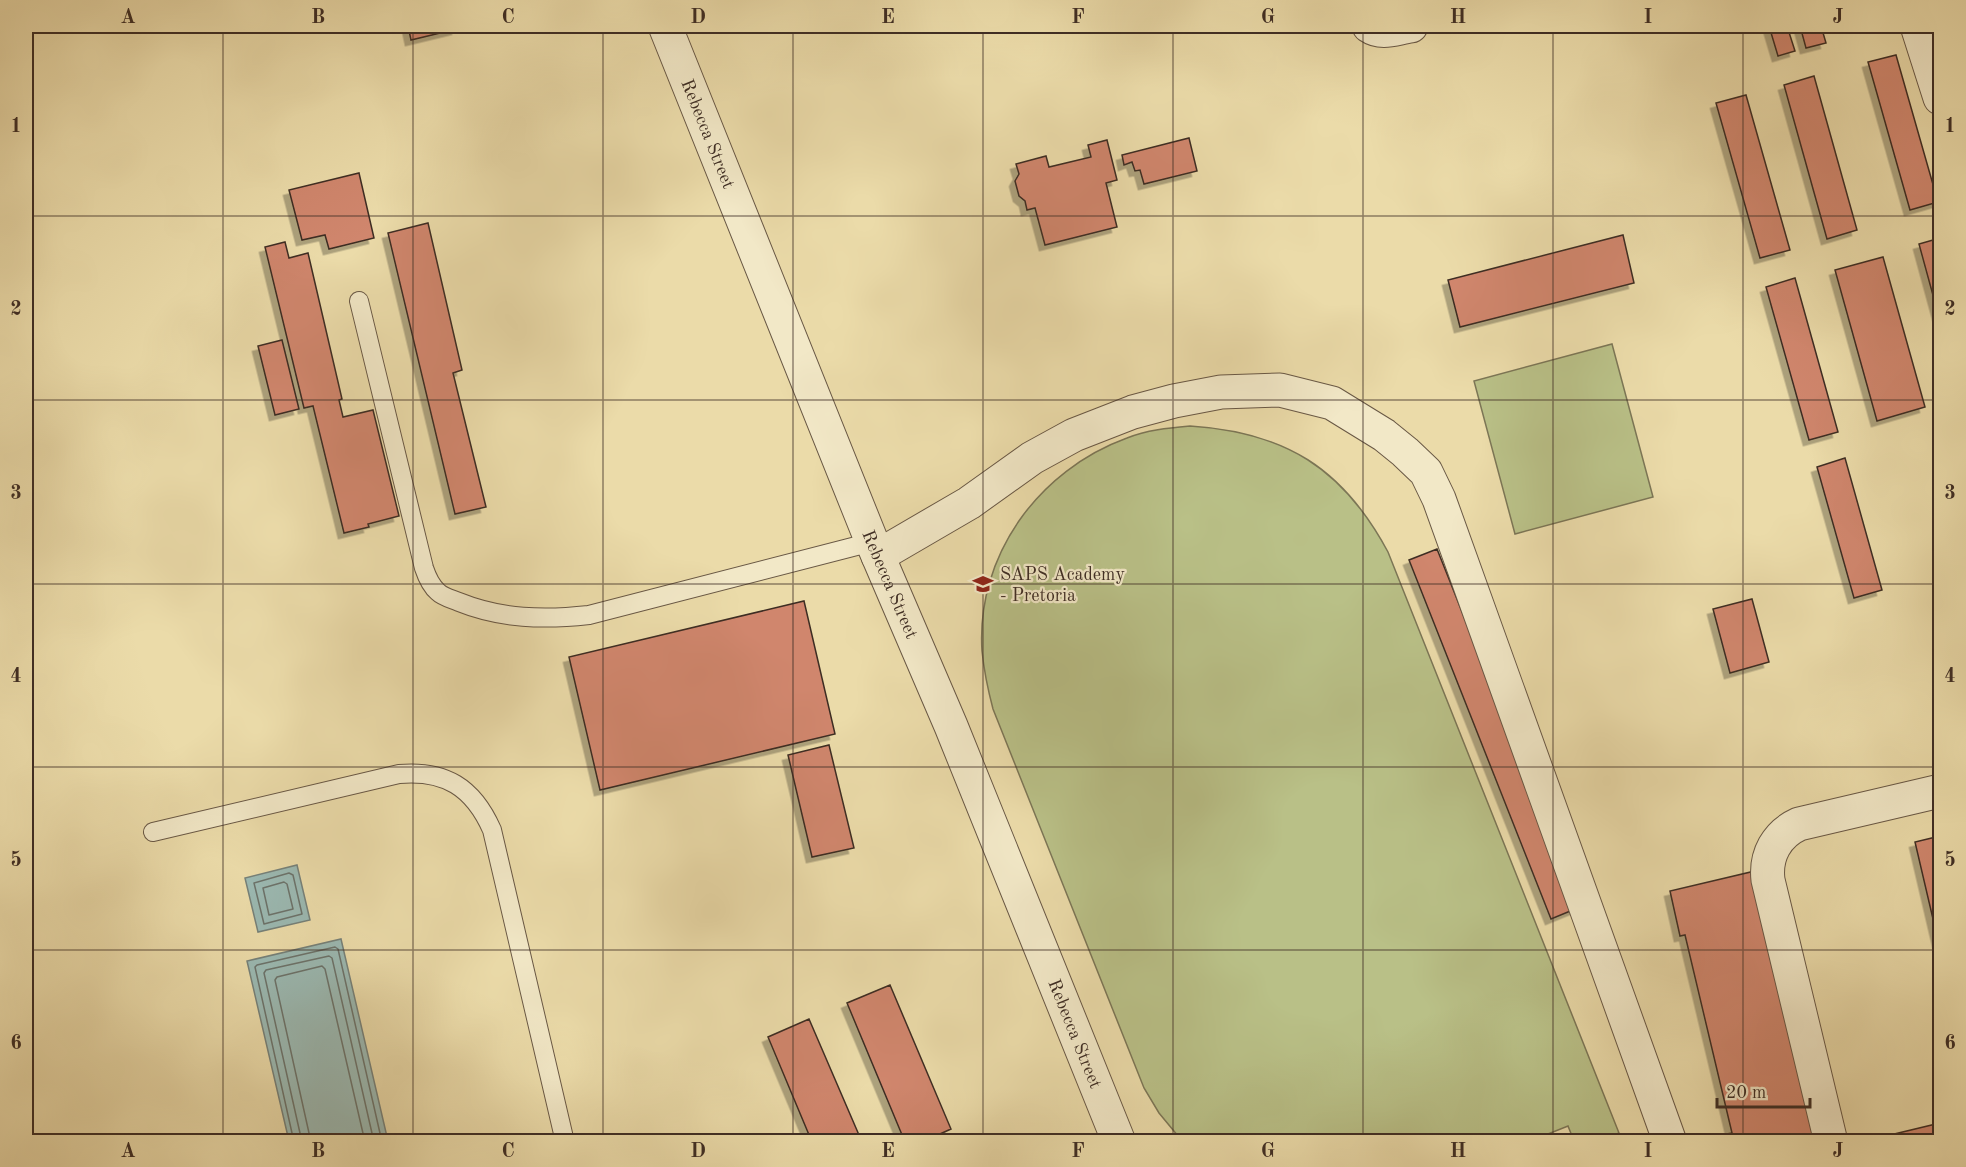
<svg xmlns="http://www.w3.org/2000/svg" width="1966" height="1167" viewBox="0 0 1966 1167" font-family="'Old Standard TT',serif">
	<defs>
		<filter id="shadow"><feDropShadow dx="-5.5" dy="5.5" stdDeviation="0" flood-color="#0004"/></filter>
	</defs>
	<rect width="100%" height="100%" fill="#ebdba9"/>
	<filter id="stains"><feTurbulence type="fractalNoise" baseFrequency=".00333" numOctaves="4"/><feColorMatrix values="0 0 0 0 .2 0 0 0 0 .09 0 0 0 0 .02 0 0 0 .5 -.17"/></filter>
	<radialGradient id="worn" r=".72"><stop offset=".6" stop-color="#630" stop-opacity="0"/><stop offset="1" stop-color="#630" stop-opacity=".3"/></radialGradient>
	<path fill="#b9c087" stroke="#7c7656" stroke-width="1.5" d="M1612,344l41,153 -138,37 -41,-153z
		M1190,426c95,6 153,42 198,126l231,581 -22,8h-23l-6,-15 -40,16h-345l-24,-29 -15,-25 -151,-379c-5,-19 -9,-38 -11,-58 -6,-96 57,-181 145,-213 20,-8 41,-10 63,-12z"/>
	<path fill="#9bb9b2" stroke="#768179" stroke-width="1.5" d="M297,865l13,55 -52,12 -13,-54z
		M341,939l47,202h-99l-42,-180z"/>
	<g fill="none" stroke-linecap="round" stroke-linejoin="round">
		<path stroke="#6c736b" stroke-width="1.5" d="M289,873l4,2 9,39 -38,10 -10,-41z
			M284,882l3,2 6,25 -24,6 -6,-27z
			M294,1142l-39,-175 2,-2 78,-18 3,2 44,193
			M302,1142l-38,-169 2,-3 63,-14 3,2 42,184
			M311,1142l-36,-162 2,-3 45,-11 3,3 40,173"/>
	</g>
	<path fill="#d0866d" stroke="#3e2d24" stroke-width="1.5" filter="url(#shadow)" d="M408,26h48l1,3 -46,11z
		M1769,26h18l8,25 -17,5z
		M1800,26h21l5,17 -20,5z
		M1896,55l42,147 -28,8 -42,-148z
		M1814,76l43,154 -30,9 -43,-154z
		M1746,95l44,155 -30,8 -44,-155z
		M1189,138l8,33 -53,13 -4,-14 -5,1 -3,-9 -8,3 -2,-10z
		M1107,140l10,40 -11,3 11,44 -72,18 -10,-37 -8,2 -2,-9 -6,-5 -4,-15 4,-7 -3,-10 30,-8 3,11 42,-10 -3,-12z
		M359,173l15,65 -45,11 -4,-14 -23,5 -13,-50z
		M428,223l34,147 -9,3 33,134 -31,7 -67,-281z
		M1623,235l11,48 -174,44 -12,-47z
		M1940,238v83l-21,-77z
		M285,242l4,16 19,-5 34,146 -3,1 4,17 30,-7 26,106 -31,8 1,3 -25,6 -31,-127 -9,2 -39,-161z
		M1883,257l42,150 -48,14 -42,-151z
		M1795,278l43,154 -29,8 -43,-153z
		M282,340l17,69 -24,6 -17,-69z
		M1845,458l37,132 -28,8 -37,-131z
		M1437,549l143,358 -29,12 -142,-359z
		M1752,599l17,63 -39,11 -17,-64z
		M804,601l31,133 -235,56 -31,-133z
		M829,745l25,103 -42,9 -24,-102z
		M1940,836v113l-25,-107z
		M1755,871l64,271h-91l-2,-8 6,-1 -47,-198 -5,1 -10,-45z
		M890,985l61,144 -29,13h-17l-58,-139z
		M809,1019l53,123h-50l-44,-105z
		M1940,1123v19h-79z"/>
	<g fill="none" stroke-linecap="round" stroke-linejoin="round">
		<g stroke="#695845" stroke-width="20">
			<path id="service" d="M359,301l65,267c3,9 7,18 14,24 5,5 14,7 21,10 42,17 85,18 130,13l283,-73
				M153,832l246,-58c46,-4 74,13 93,56l73,312"/>
		</g>
		<g stroke="#695845" stroke-width="35">
			<g id="minor">
				<path id="s1" d="M665,26l207,516 79,184 168,416"/>
				<path d="M1369,26c13,9 27,2 42,0"/>
				<path d="M1917,26l23,72"/>
				<path d="M878,556l91,-53 63,-45 42,-23 59,-23 41,-11 47,-9 59,-2 52,13 52,32 21,17 21,20 13,27 231,643"/>
				<path d="M1831,1142l-63,-262c-3,-25 9,-46 31,-56l141,-33"/>
			</g>
		</g>
		<use href="#service" stroke="#f2e8c7" stroke-width="18"/>
		<use href="#minor" stroke="#f2e8c7" stroke-width="33"/>
	</g>
	<path fill="none" stroke="#3e2d24" stroke-width="1.5" stroke-opacity="0.55" d="M223,26v1116M413,26v1116M603,26v1116M793,26v1116M983,26v1116M1173,26v1116M1363,26v1116M1553,26v1116M1743,26v1116M26,216h1914M26,400h1914M26,584h1914M26,767h1914M26,950h1914"/>
	<defs>
		<g id="university-bare" transform="scale(1.62)"><path d="M0-5L7-2L0 1L-7-2ZM-4 1L0 2.5L4 1V4Q0 6-4 4Z" fill="#8f2418" stroke="#f2e8c7" stroke-width="2.5" paint-order="stroke"/></g>
	</defs>
	<g fill-rule="evenodd">
		<use href="#university-bare" x="983" y="584"/>
	</g>
	<g text-anchor="middle" stroke-width="4.5" stroke-linejoin="round" paint-order="stroke">
		<g font-size="18" fill="#3e2d24" stroke="#f2e8c7">
			<text dy="6" stroke="none"><textPath href="#s1" startOffset="116">Rebecca Street</textPath></text>
			<text dy="6" stroke="none"><textPath href="#s1" startOffset="602">Rebecca Street</textPath></text>
			<text dy="6" stroke="none"><textPath href="#s1" startOffset="1088">Rebecca Street</textPath></text>
		</g>
		<g font-size="18" fill="#3e2d24" stroke="#f2e8c7" text-anchor="start">
			<text x="1000" y="580">SAPS Academy<tspan x="1000" dy="21">- Pretoria</tspan></text>
		</g>
	</g>
	<rect width="1966" height="1167" fill="none" stroke="#ebdba9" stroke-width="66"/>
	<path d="M1717 1098v9h93v-9" fill="none" stroke="#3e2d24" stroke-width="3"/>
	<text x="1726" y="1098" font-size="18" fill="#3e2d24" stroke="#f2e8c7" stroke-width="4.5" paint-order="stroke">20 m</text>
	<rect x="33" y="33" width="1900" height="1101" fill="none" stroke="#3e2d24" stroke-width="2"/>
	<g font-size="20" text-anchor="middle" font-weight="bold" fill="#3e2d24">
		<text x="128" y="23">A</text>
		<text x="318" y="23">B</text>
		<text x="508" y="23">C</text>
		<text x="698" y="23">D</text>
		<text x="888" y="23">E</text>
		<text x="1078" y="23">F</text>
		<text x="1268" y="23">G</text>
		<text x="1458" y="23">H</text>
		<text x="1648" y="23">I</text>
		<text x="1838" y="23">J</text>
		<text x="16" y="132">1</text>
		<text x="1950" y="132">1</text>
		<text x="16" y="315">2</text>
		<text x="1950" y="315">2</text>
		<text x="16" y="499">3</text>
		<text x="1950" y="499">3</text>
		<text x="16" y="682">4</text>
		<text x="1950" y="682">4</text>
		<text x="16" y="866">5</text>
		<text x="1950" y="866">5</text>
		<text x="16" y="1049">6</text>
		<text x="1950" y="1049">6</text>
		<text x="128" y="1157">A</text>
		<text x="318" y="1157">B</text>
		<text x="508" y="1157">C</text>
		<text x="698" y="1157">D</text>
		<text x="888" y="1157">E</text>
		<text x="1078" y="1157">F</text>
		<text x="1268" y="1157">G</text>
		<text x="1458" y="1157">H</text>
		<text x="1648" y="1157">I</text>
		<text x="1838" y="1157">J</text>
	</g>
	<rect width="100%" height="100%" filter="url(#stains)"/>
	<rect width="100%" height="100%" fill="url(#worn)"/>
</svg>
